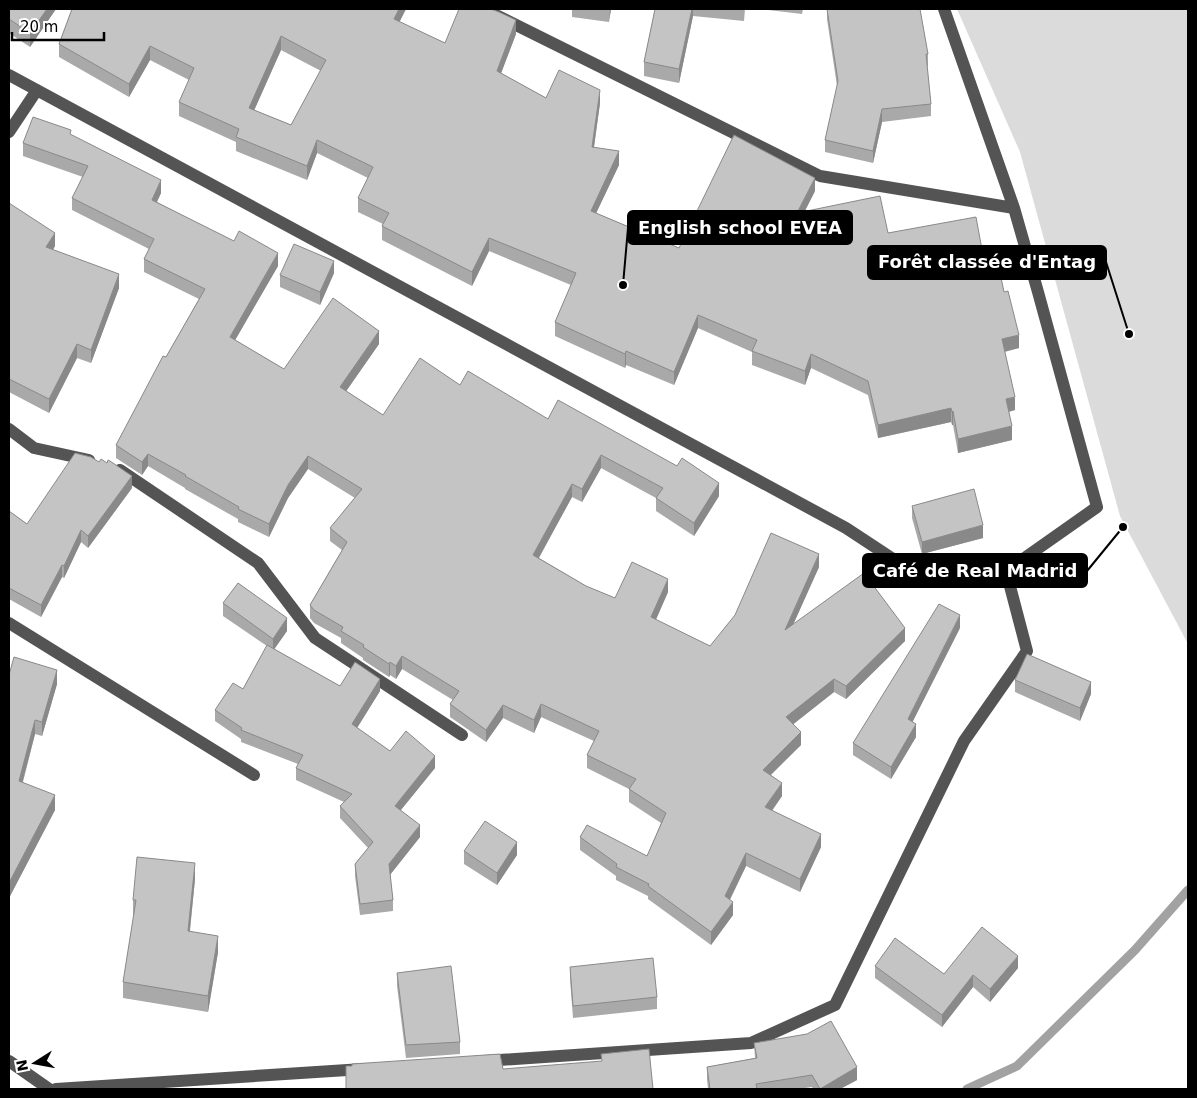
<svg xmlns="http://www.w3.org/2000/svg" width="1197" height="1098" viewBox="0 0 1197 1098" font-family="'DejaVu Sans',sans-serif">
	<rect width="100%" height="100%" fill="#fff"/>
	<path fill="#dbdbdb" d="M957,9h231v635l-68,-128 -100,-364z"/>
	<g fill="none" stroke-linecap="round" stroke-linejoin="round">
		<path stroke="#a2a2a2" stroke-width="9" d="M967,1089l50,-23 118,-116 53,-60"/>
		<path stroke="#545454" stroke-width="12" d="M484,9l336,167 194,32
			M9,75l837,453 82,54 78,-11 91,-64 -59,-215 -24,-84 -70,-199
			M9,132l28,-42
			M9,429l25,19 55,12
			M120,470l138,93 57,75 147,97
			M9,623l245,152
			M9,1061l40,28
			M485,1061l266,-18 84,-38 129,-264 63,-90 -21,-80
			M56,1089l307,-20"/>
	</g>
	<path fill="#a9a9a9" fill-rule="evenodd" d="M9,9h47l-26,38 -21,-14z
		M72,9h334l-7,13 46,21 71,-9 -15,39 45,25 54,5 -6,44 25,18 -23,48 83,35 136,-57 -10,20 83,22 97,33 19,26 15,56 -14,4 10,58 -6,2 3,28 -54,13 -5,-28h-1l-1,-3 -73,16 -10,-43 -57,-27 -6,17 -53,-20v-13l-54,-24 -24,57 -48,-20 -1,3 -70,-32v-14l16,-37 -82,-34 -17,35 -90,-46v-14l1,-2 -25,-12v-14l10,-20 -51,-25 -10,27 -71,-29v-9l-57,-26v-14l10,-22 -39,-20 -21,37 -70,-40v-13zM281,50l40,21 -30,54 -37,-15z
		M572,9h39l-2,13 -37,-5z
		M655,9h90l-1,12 -51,-5 -14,67 -35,-7v-14z
		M760,9h43l-1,5z
		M827,9l101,45v12h-1l4,38v12l-49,6 -9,41 -48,-11v-12l12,-54 -10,-67z
		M71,135l90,58 -4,9 121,64 -43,74 49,29 95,-25 -33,47 37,24 77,-30 88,34 171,77 -25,40 -38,-25v-13l-55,-30 -19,34 -10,-5 -33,61 47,28 29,12 53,-6 -12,28 54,26 109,-79 -26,57 112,17 -59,58 -12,-7 -41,32 8,21 -30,30 11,21 -10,15 49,36 -21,45 -54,-26 -16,34 3,15 -22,30 -63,-46v-3l-32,-16v-4l-36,-26v-13l67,19 14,-33 -32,-21v-13l-42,-21v-13l7,-14 -53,-24 -7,16 -31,-15 -17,24 -36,-25v-13l3,-4 -51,-31 -6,10 -6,-4 -1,2 -26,-17v-2l-22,-15v-5l-27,-15 -4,-5v-13l32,-55 -12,-9v-13l25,-30 -47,-29 -20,29 -19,39 -31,-15v-3l-53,-30v-1l-37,-22 -6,9 -26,-17v-13l83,-146 -55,-27v-13l5,-10 -77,-39v-12l11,-21 -60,-21v-13z
		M9,203l46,43 -2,4 66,38 -28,75 -14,-5 -28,55 -40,-21z
		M334,273l-14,32 -40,-18v-12z
		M132,488l-44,60 -7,-6 -17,36 -2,-1 -21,40 -32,-18v-88l18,13z
		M912,506l71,32 -61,16 -10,-36z
		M223,603l64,28 -13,18 66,37 40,5 -23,37 33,23 45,17 -34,42 19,27 -30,38 3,25v11l-33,4 -5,-39v-12l13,-16 -28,-30v-12l4,-4 -48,-22v-12l2,-4 -57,-22v-3l-26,-18v-11l28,-21 24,-43 -44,-30z
		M960,628l-48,94 4,15 -25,42 -38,-24v-12z
		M9,675l48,9 -15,52 -7,-2 -12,48 32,28 -46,88z
		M1015,680l76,14 -11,27 -65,-29z
		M464,851l53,4 -20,30 -33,-21z
		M195,879l-5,52 28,21 -10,60 -85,-14v-16l11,-66h-1v-16z
		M875,966l69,8 74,-6 -28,34 -17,-15 -31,40 -67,-49z
		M570,967l87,30v12l-84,9 -3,-39z
		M397,973l63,69v12l-54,4 -9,-72z
		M754,1043l103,37 -17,9h-27l-1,-2 -14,2h-90l-1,-10v-12l48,-9z"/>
	<path fill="#898989" d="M47,9h9l-26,38v-14z
		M399,9h7l-12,24v-14z
		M610,9h1l-2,13z
		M692,9h1v7l-14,67v-14z
		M516,20v14l-19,50v-13z
		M281,36v14l-32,72v-14z
		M150,46v14l-21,37v-13z
		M600,90v13l-8,58v-14z
		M882,109v13l-9,41v-12z
		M317,140v13l-10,27v-14z
		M619,151v14l-28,59v-13z
		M815,178v13l-18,35v-13z
		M161,180v13l-9,19v-12z
		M55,233v13l-9,15v-14z
		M489,238v13l-17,35v-14z
		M278,253v13l-48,83v-12z
		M334,261v12l-14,32v-13z
		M119,274v14l-28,75v-13z
		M698,315v13l-24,57v-13z
		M379,331v13l-39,56v-13z
		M1019,335v13l-17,4v-13z
		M77,344v14l-28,55v-14z
		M626,351v14l-1,3v-14z
		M811,354v14l-6,17v-14z
		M1015,397v13l-9,2v-13z
		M951,408v14l-73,16v-13z
		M953,411v14h-1v-13z
		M1012,426v14l-54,13v-14z
		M148,454v12l-6,9v-13z
		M601,455v13l-19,34v-13z
		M308,456v13l-20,29 -19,39v-13l19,-39z
		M132,476v12l-44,60v-12z
		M719,483v13l-25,40v-13z
		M572,484v13l-39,71v-13z
		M983,525v13l-61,16v-12z
		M81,530v12l-17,36v-12z
		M819,554v13l-34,76v-13z
		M62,565v12l-21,40v-12z
		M668,579v13l-17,38v-13z
		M960,615v13l-52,103v-12z
		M287,618v13l-14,20v-12z
		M905,628v13l-59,58v-13z
		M402,656v13l-6,10v-13z
		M390,662v13l-1,2v-13z
		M57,670v14l-15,52v-14z
		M380,679v12l-28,45v-12z
		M834,679v13l-48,38v-13z
		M1091,682v12l-11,27v-13z
		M541,704v13l-7,16v-13z
		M503,705v13l-17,24v-12z
		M35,720v14l-16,61v-14z
		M916,724v13l-25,42v-12z
		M801,732v13l-38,37v-12z
		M435,756v12l-40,49v-11z
		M782,783v13l-17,24v-13z
		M55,795v15l-46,88v-15z
		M420,825v12l-31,39v-12z
		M821,834v13l-21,45v-13z
		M517,842v13l-20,30v-12z
		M746,853v13l-21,43v-13z
		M195,863v16l-7,68v-16z
		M733,902v13l-22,30v-13z
		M218,936v16l-10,60v-16z
		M1018,956v12l-28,34v-13z
		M973,975v12l-31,40v-12z
		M857,1067v13l-17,9h-20z"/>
	<path fill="#c4c4c4" stroke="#898989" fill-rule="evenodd" d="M9,9h38l-17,24 -21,-14z
		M72,9h327l-5,10 51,24 14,-34h32l8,3 17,8 -19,51 49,27 13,-28 41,20 -8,57 27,4 -28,60 88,37 55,-113 81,43 -18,35 83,-17 8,37 88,-16 9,49 13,-3 6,29 4,-1 11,44 -17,4 13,58 -9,2 6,27 -54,13 -5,-28 -1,1 -1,-4 -73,17 -10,-44 -57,-27 -6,17 -53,-20 5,-11 -59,-25 -24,57 -48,-21 -1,3 -70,-32 21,-49 -87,-35 -17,34 -90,-46 7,-13 -31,-15 15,-31 -56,-27 -10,26 -71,-29 3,-8 -60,-27 15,-34 -44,-22 -21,38 -70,-40zM281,36l45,24 -35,65 -42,-17z
		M655,9h37l-13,60 -35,-7z
		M827,9h93l8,45h-2l5,50 -49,5 -9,42 -48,-11 13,-59z
		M33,117l38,13 -1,4 91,46 -9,20 82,41 5,-10 39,22 -48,84 54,32 49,-71 46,33 -39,56 43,28 37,-57 40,27 8,-14 80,48 10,-19 119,66 5,-8 37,25 -25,40 -38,-25 7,-10 -62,-33 -19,34 -10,-5 -39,71 53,31 29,12 17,-36 36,17 -17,38 59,29 25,-31 36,-82 48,21 -34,76 79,-57 41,55 -59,58 -12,-7 -48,38 15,15 -38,38 19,13 -17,24 56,27 -21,45 -54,-26 -21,43 8,6 -22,30 -63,-46 1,-2 -33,-17 1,-3 -37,-27 7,-12 60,31 19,-43 -37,-24 7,-10 -49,-24 12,-24 -58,-27 -7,16 -31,-15 -17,25 -36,-26 9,-13 -57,-35 -6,10 -6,-4 -1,2 -26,-17 1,-2 -23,-14 2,-4 -29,-17 -4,-5 37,-63 -17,-14 32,-39 -54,-33 -20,29 -19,39 -31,-15 1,-2 -54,-31 1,-1 -38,-21 -6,8 -26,-17 47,-89 3,1 39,-68 -61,-30 10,-20 -82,-41 16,-32 -65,-23z
		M9,203l46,30 -9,14 73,27 -28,76 -14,-6 -28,55 -40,-20z
		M294,244l40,17 -14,31 -40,-17z
		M75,453l16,4 8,5 2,-3 6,4 1,-3 2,1 22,15 -44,60 -7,-6 -17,36 -2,-1 -21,40 -32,-17v-77l18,13z
		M974,489l9,36 -61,17 -10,-36z
		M238,583l49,35 -14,21 -50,-36z
		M939,604l21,11 -52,104 8,5 -25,43 -38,-24z
		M267,645l73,41 15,-24 25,17 -28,45 38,27 16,-20 29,25 -40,50 25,19 -31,39 4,36 -33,4 -5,-40 18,-22 -33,-36 12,-12 -56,-26 7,-13 -62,-25 1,-2 -27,-18 18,-27 10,6z
		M1027,654l64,28 -11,26 -65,-28z
		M14,657l43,13 -15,52 -7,-2 -16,61 36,14 -46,88v-208z
		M485,821l32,21 -20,31 -33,-22z
		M137,857l58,6 -7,68 30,5 -10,60 -85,-14 13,-82h-3z
		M982,927l36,29 -28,33 -17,-14 -31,40 -67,-49 20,-28 49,36z
		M653,958l4,39 -84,9 -3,-39z
		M451,966l9,76 -54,3 -9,-72z
		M831,1021l26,46 -37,22 -8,-14 -56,9 1,5h-47l-3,-22 50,-9 -3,-15 53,-9z
		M649,1049l4,40h-307v-23h6v-2l148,-10 3,15 99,-8 -1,-7z"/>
	<path fill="none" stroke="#000" stroke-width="2" d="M623 285L628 228M1129 334L1106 262M1123 527L1087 571"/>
	<g fill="#000" stroke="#fff" stroke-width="2">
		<circle cx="623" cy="285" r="5"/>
		<circle cx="1129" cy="334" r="5"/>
		<circle cx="1123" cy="527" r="5"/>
	</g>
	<g fill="#000" stroke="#000" stroke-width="2">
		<rect x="628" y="211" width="224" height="33" rx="5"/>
		<rect x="868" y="246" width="238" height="33" rx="5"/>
		<rect x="863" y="554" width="224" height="33" rx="5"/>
	</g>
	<g font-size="18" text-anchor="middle" font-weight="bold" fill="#fff">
		<text x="740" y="234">English school EVEA</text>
		<text x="987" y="268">Forêt classée d'Entag</text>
		<text x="975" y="577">Café de Real Madrid</text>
	</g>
	<rect width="1197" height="1098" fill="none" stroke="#000000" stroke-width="20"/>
	<g transform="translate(35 1063) rotate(259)" stroke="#ffffff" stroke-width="4" paint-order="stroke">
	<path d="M0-4L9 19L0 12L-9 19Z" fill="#000000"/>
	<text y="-8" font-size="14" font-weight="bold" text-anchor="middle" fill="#000000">N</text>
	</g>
	<path d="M12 32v8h92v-8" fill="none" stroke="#000000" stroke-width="2.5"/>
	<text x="20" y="32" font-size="15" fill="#000000" stroke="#ffffff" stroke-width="4" paint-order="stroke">20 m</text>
</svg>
